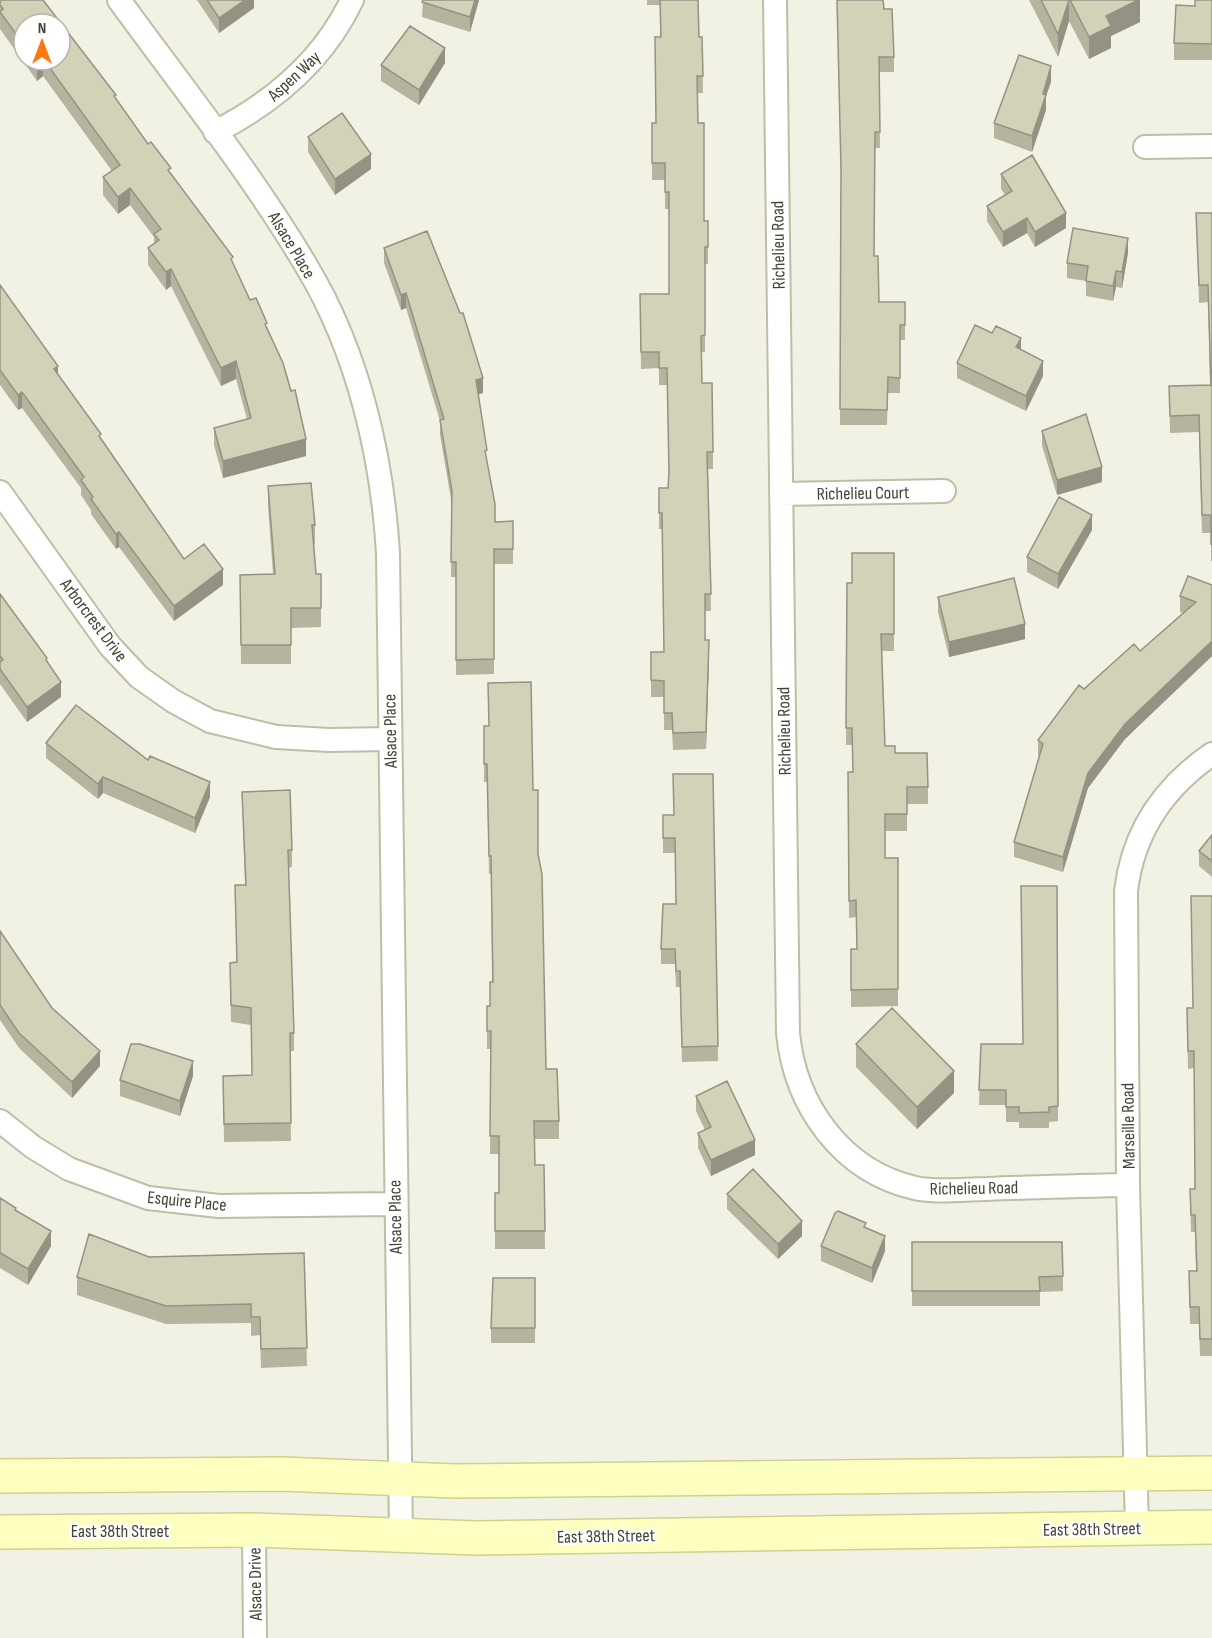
<svg xmlns="http://www.w3.org/2000/svg" width="1212" height="1638" viewBox="0 0 1212 1638" font-family="'Sofia Sans Condensed',sans-serif">
	<rect width="100%" height="100%" fill="#f2f2e4"/>
	<g fill="none" stroke-linecap="round" stroke-linejoin="round">
		<g stroke="#bebda6" stroke-width="26">
			<path id="minor" d="M119,0c64,88 133,174 188,267 51,85 75,188 81,286l13,982
				M775,0l13,1033c7,72 53,138 127,155 23,5 49,1 72,1 47,-2 94,-3 141,-4
				M215,132c59,-30 108,-71 137,-132
				M1145,147l67,-1
				M0,492l110,154 29,31 34,24 37,20 66,16 53,3 61,-1
				M781,494l163,-3
				M0,1121l33,26 36,22 79,29 71,8 176,-2
				M1137,1528l-9,-343 -2,-294c7,-59 38,-104 86,-137
				M254,1530l1,108"/>
		</g>
		<g stroke="#d0d090" stroke-width="36">
			<path id="secondary" d="M0,1476l282,-2 173,7 757,-8
				M0,1532l254,-2 222,8 736,-11"/>
		</g>
		<use href="#minor" stroke="#fff" stroke-width="22"/>
		<use href="#secondary" stroke="#fdffc1" stroke-width="33"/>
	</g>
	<path fill="#b6b49f" fill-rule="evenodd" d="M0,0l116,100 32,44 23,30 62,90 17,36 17,30 39,126 -83,22 -9,-33v-17l33,-9 -11,-40 -15,7 -50,-100 -5,4 -18,-25v-17l6,-5v-6l-24,-32 -12,9 -15,-19v-18l9,-6 -69,-95 -6,5 -37,-52zM24,24l36,36h-36z
		M197,0h57v8l-35,25z
		M423,0h56l-9,32 -48,-15z
		M647,0h51l1,37h3l1,56h-6l1,30 6,98h4v43h-3v88h-4l1,31 11,69v17h-5l3,142h-6v29l4,17 -3,92 -33,1 -1,-20h-8v-33h-13v-45h13l-2,-123h-3v-41h9l1,-12 -2,-91h-8v-17l-18,1 -1,-75h29v-85h-4v-29h-13v-57h4l4,-86v-32h-13z
		M1029,0h111v22l-29,14v12l-22,11 -20,-38 -11,36z
		M1212,0v60h-38v-17l21,-37z
		M884,9l10,48v15h-15l1,76h-5l-1,108 5,46h26v38h-5v53h-12l-1,32h-47l1,-243z
		M445,63l-26,42 -38,-24v-16z
		M1051,82l-5,14v14l-14,42 -38,-14v-15z
		M308,137l63,32 -36,26 -27,-43z
		M1001,174l65,54 -31,19 -8,-14 -24,14 -16,-26v-15l18,-11 -4,-6z
		M1196,213h16v348h-1v-28h-9l-3,-101 -29,1 -1,-47 41,-1 -2,-83 -9,1z
		M384,248l99,145 -5,2 17,127 18,-1v43h-19v110l-38,1v-98h-5l1,-72 -12,-70v-14l-34,-113 -5,2 -17,-47z
		M1128,253l-6,35 -6,-1 -3,14 -27,-5v-15l-19,-3v-15z
		M0,285l58,90 126,184 39,26 -49,36 -55,-74 -3,2 -25,-35v-4l-10,-15v-7l-59,-80 -4,2 -18,-25z
		M992,333l29,17 22,26 -17,35 -69,-33v-15z
		M1042,431l60,51 -45,13 -15,-49z
		M268,486l47,39v19h-1l2,30h5v53l-30,1v36h-50l-1,-89 33,-1 -5,-68z
		M1092,530l-34,59 -31,-17v-15z
		M894,553v98h-12l3,95 10,7 33,34v17h-21v27h-22v27h13v148l-47,1v-58h6l-1,-32 -7,1 -1,-146h5l-1,-27h-6l1,-162h5z
		M1212,585v71l-87,83 -37,49 -25,84 -49,-15v-15l25,-86 -1,-1v-15l46,-51 56,-38 43,-38 -3,-1v-16z
		M0,594l47,69 14,34 -34,25 -27,-38z
		M938,597l87,42 -76,18 -11,-45z
		M484,726l49,64 5,64 8,215 13,52v18h-25l1,26h9l1,84h-50v-56h4v-39h-9l1,-105h-4v-43h3l2,-24 -1,-108h-2l-2,-92h-3z
		M46,743l102,17 62,37 -15,36 -92,-40 -5,6 -52,-41z
		M713,774l5,287 -36,1 -2,-75h-4l-1,-23h-14v-15l15,-45 -1,-51h-12v-38h11z
		M242,792l50,58v17l-4,1 6,165v18h-4l1,90 -67,1 -1,-66 29,-1 -1,-50 -20,-3 -1,-59 7,-1 -2,-77h10z
		M1212,835v42l-13,-11v-15z
		M1057,886l1,235 -9,1v6h-30v-6h-13v-17h-27l2,-61h42z
		M1212,896v460h-12l-1,-32h-9l-1,-53h7l-1,-39h-4l-1,-43h5l-1,-121 -6,1 -1,-44 6,-17z
		M0,931l52,77 48,58 -28,32 -53,-50 -19,-28z
		M856,1044l98,49 -37,36 -61,-62z
		M193,1076l-13,40 -60,-20v-16z
		M696,1096l59,59 -44,21 -13,-28v-15l7,-3 -9,-19z
		M727,1194l75,42 -24,23 -51,-50z
		M0,1198l16,13 35,35 -23,39 -28,-17z
		M866,1228l19,23 -13,32 -51,-22v-15z
		M912,1242l151,34v15l-23,1v14h-128z
		M304,1253l3,113 -46,2 -1,-33 -9,1v-13l-85,1 -89,-29v-18l72,-20z
		M535,1278v65h-44v-15z"/>
	<path fill="#949282" d="M245,0h9v8l-35,25v-15z
		M475,0h4l-9,32v-15z
		M1069,0v21l-11,36v-23z
		M1138,0h2v22l-29,14v12l-22,11v-22l17,-21z
		M445,48v15l-26,42v-15z
		M41,60h2v16l-6,5v-18z
		M1051,66v16l-5,14v14l-14,42v-16z
		M371,154v15l-36,26v-16z
		M130,188v17l-12,9v-17z
		M1066,213v15l-31,19v-15z
		M1027,218v15l-24,14v-15z
		M1128,238v15l-6,35v-16z
		M171,269v17l-5,4v-18z
		M1116,271v16l-3,14v-15z
		M406,293v15l-5,2v-15z
		M1021,338v15l-5,-6z
		M236,361v18l-15,7v-18z
		M1043,361v15l-17,35v-15z
		M58,366v16l-4,-13z
		M483,378v15l-7,2v-15z
		M22,392v16l-4,2v-15z
		M306,439v17l-83,22v-17z
		M1102,467v15l-45,13v-15z
		M1092,515v15l-34,59v-15z
		M119,532v15l-3,2v-15z
		M223,569v16l-49,36v-15z
		M1025,624v15l-76,18v-15z
		M709,640v17l-3,92v-17z
		M1212,641v15l-87,83 -37,49 -25,84v-15l25,-84 37,-49z
		M61,682v15l-34,25v-15z
		M103,777v16l-5,6v-15z
		M210,782v15l-15,36v-15z
		M100,1051v15l-28,32v-16z
		M193,1061v15l-13,40v-15z
		M954,1071v22l-37,36v-22z
		M755,1140v15l-44,21v-16z
		M802,1221v15l-24,23v-15z
		M51,1231v15l-23,39v-16z
		M885,1236v15l-13,32v-15z"/>
	<path fill="#d4d1b9" stroke="#949282" stroke-width="1.5" d="M0,0h43l73,95 -2,1 34,48 3,-2 20,26 -3,2 65,87 -2,2 19,41 6,-2 11,25 -2,1 18,39 8,28 4,-1 11,49 -83,22 -9,-33 37,-10 -15,-57 -15,7 -50,-99 -5,3 -18,-24 11,-8 -5,-6 7,-5 -31,-41 -12,9 -15,-20 17,-12 -76,-105h16v-36h-36v21l-24,-33 3,-3 -3,-4z
		M207,0h38l-26,18z
		M423,0h52l-5,17 -48,-15z
		M660,0h38l1,37h3l1,39h-6l1,47h6v98h4v26h-3v88l-4,1 1,47h10l1,69h-6l4,142h-6v46h4l-3,92 -33,1 -1,-20h-8v-32l-13,-1v-28h13l-2,-139h-3v-25h9l1,-16 -2,-104h-8v-16h-18l-1,-58h29v-102h-4v-29h-13v-40h4l-1,-86h6z
		M837,0h46l1,9h8l2,48h-15l1,75h-5l-1,124h4l1,46h26v23h-5v53l-12,-1 -1,33 -47,-1 1,-241z
		M1041,0h28l-11,34z
		M1070,0h68l-32,16 5,10 -22,11z
		M1195,0h17v44l-38,-1 2,-38 19,1z
		M410,26l35,22 -26,42 -38,-25z
		M1019,55l32,11 -8,28 3,1 -14,41 -38,-13z
		M342,113l29,41 -36,25 -27,-42z
		M1032,155l34,58 -31,19 -8,-14 -24,14 -16,-26 25,-15 -11,-17z
		M1196,213h16v331h-1v-29h-9l-3,-100 -29,1 -1,-30 42,-1 -3,-100h-9z
		M1073,228l55,10 -6,34 -6,-1 -3,15 -27,-5 2,-15 -21,-3z
		M427,231l33,82h3l20,65 -7,2 11,70 -2,1 10,53v18l18,-1v28h-19v110l-38,1v-98h-5l1,-71 -12,-71 4,-1 -38,-126 -5,2 -17,-47z
		M0,285l58,81 -4,3 47,65 -2,2 85,123 20,-15 19,25 -49,37 -55,-74 -3,2 -25,-35 2,-2 -12,-17 3,-3 -62,-85 -4,3 -18,-25z
		M975,325l17,8 4,-7 25,12 -5,9 27,14 -17,35 -69,-33z
		M1086,414l16,53 -45,13 -15,-49z
		M311,483l4,42h-3l4,49h5v34h-30v37h-50l-1,-70 35,-1 -7,-88z
		M1059,497l33,18 -34,59 -31,-17z
		M852,553h42v81h-13l4,112h10v7h32l1,34h-21v27h-22v44h13v131l-47,1v-41h6l-1,-49 -7,1 -1,-129h5l-1,-44h-6l1,-145h5z
		M1188,576l24,9v56l-87,83 -37,49 -25,84 -49,-15 29,-98 -5,-4 41,-55 5,4 50,-45 6,7 56,-49 -16,-6z
		M1014,578l11,46 -76,18 -11,-45z
		M0,594l47,64 -1,2 15,22 -34,25 -27,-38v-7l3,-2 -3,-4z
		M531,682l2,108h5v64l4,20 4,195h11l2,52h-25l1,44h9l1,66h-50v-38h4v-57h-9l1,-105h-4v-25h3v-24h3l-2,-126h-2l-2,-92h-3v-38h5l-1,-43z
		M76,705l72,55 2,-4 60,26 -15,36 -92,-41 -5,7 -52,-41z
		M673,774h40l5,272 -36,1 -2,-76h-4l-1,-22h-14l2,-45h13l-1,-66h-12v-23h11z
		M290,790l2,60h-4l6,183h-4l1,90 -67,1 -1,-48 29,-1 -1,-67 -20,-3 -1,-42 7,-1 -2,-77h11l-4,-93z
		M1212,835v26l-13,-10z
		M1021,886h36l1,220 -9,1v5l-30,1v-6h-13v-17h-27l2,-46h42z
		M1191,896h21v443h-12l-1,-32h-9l-1,-36h8l-2,-56h-4l-1,-26h5l-1,-138h-6l-1,-43h6z
		M0,931l52,77 48,43 -28,31 -53,-49 -19,-28z
		M892,1008l62,63 -37,36 -61,-63z
		M131,1044h9l53,17 -13,40 -60,-21z
		M727,1081l28,59 -44,20 -13,-27 13,-6 -15,-31z
		M753,1169l49,52 -24,23 -51,-50z
		M0,1198l16,10 -1,2 36,21 -23,38 -28,-16z
		M838,1211l28,12 -2,4 21,9 -13,32 -51,-22 14,-33z
		M89,1234l60,23 155,-4 3,95 -46,1 -1,-32h-9v-13l-85,2 -89,-29z
		M912,1242h150l1,34 -24,1 1,14h-128z
		M493,1278h42v50h-44z"/>
	<g text-anchor="middle" stroke-width="4.5" stroke-linejoin="round" paint-order="stroke">
		<g font-size="18" fill="#454334" stroke="#fff">
			<text transform="translate(294 76) rotate(-43)" y="6">Aspen Way</text>
			<text transform="translate(292 245) rotate(59)" y="6">Alsace Place</text>
			<text transform="translate(778 245) rotate(-91)" y="6">Richelieu Road</text>
			<text transform="translate(863 493) rotate(-1)" y="6">Richelieu Court</text>
			<text transform="translate(94 620) rotate(53)" y="6">Arborcrest Drive</text>
			<text transform="translate(390 731) rotate(-91)" y="6">Alsace Place</text>
			<text transform="translate(784 731) rotate(-91)" y="6">Richelieu Road</text>
			<text transform="translate(1128 1126) rotate(-91)" y="6">Marseille Road</text>
			<text transform="translate(974 1188) rotate(-1)" y="6">Richelieu Road</text>
			<text transform="translate(187 1201) rotate(6)" y="6">Esquire Place</text>
			<text transform="translate(395 1217) rotate(-91)" y="6">Alsace Place</text>
			<text transform="translate(1092 1529) rotate(-1)" y="6">East 38th Street</text>
			<text x="120" y="1537">East 38th Street</text>
			<text transform="translate(606 1536) rotate(-1)" y="6">East 38th Street</text>
			<text transform="translate(255 1584) rotate(-91)" y="6">Alsace Drive</text>
		</g>
	</g>
	<g transform="translate(42 42)"><circle r="28" fill="#ffffff" stroke="#b5b4ae" stroke-width="1.5"/>
	<path d="M0-4.5L10 22L0 15L-10 22Z" fill="#ff750e"/>
	<text y="-9" font-size="16" font-weight="bold" text-anchor="middle" fill="#454334">N</text>
	</g>
</svg>
